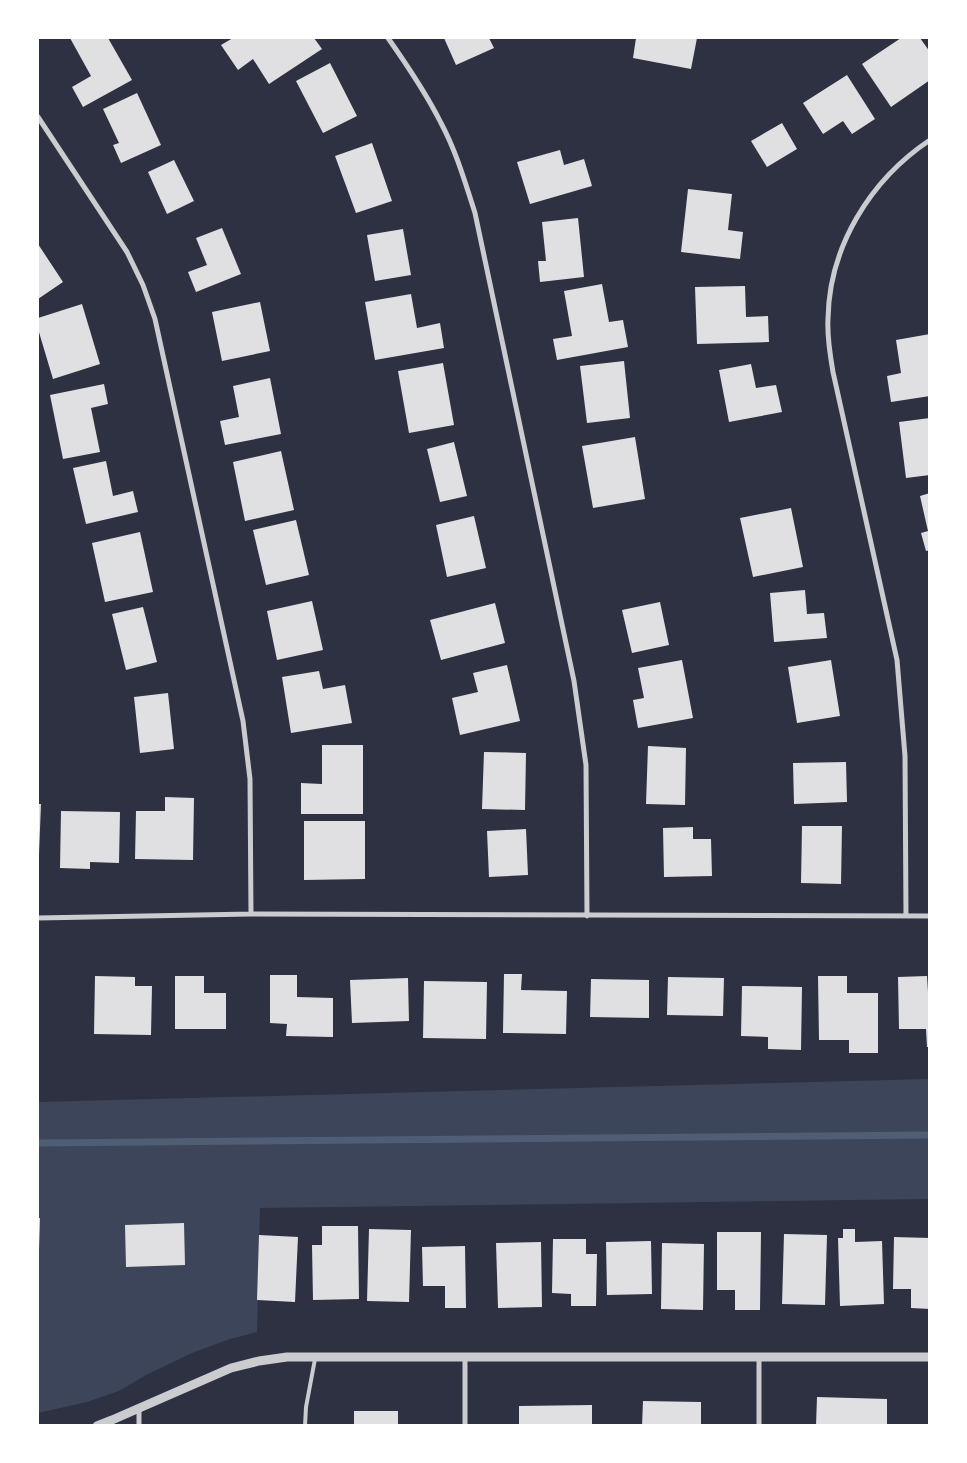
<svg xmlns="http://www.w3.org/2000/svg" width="967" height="1463" viewBox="0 0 967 1463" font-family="Manrope,sans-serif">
	<rect width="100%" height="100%" fill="#2d3142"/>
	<path fill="#3c4559" d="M929,1079v120l-669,9 -3,124 -30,8 -35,13 -46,22 -27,16 -32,11 -49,11v-311z"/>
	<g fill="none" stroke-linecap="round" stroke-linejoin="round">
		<path stroke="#4f5d75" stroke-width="7" d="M38,1143l892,-8"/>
	</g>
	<path fill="#e0e0e3" d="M70,38h38l24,42 -49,27 -11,-20 19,-11z
		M233,38h81l8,11 -53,35 -16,-25 -15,11 -17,-25z
		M444,38h45l5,10 -38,17z
		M636,38h61l-6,31 -58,-11z
		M901,38h19l10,14v28l-39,27 -29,-43z
		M330,63l27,53 -34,17 -27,-52z
		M847,75l28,44 -23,15 -9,-13 -20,13 -20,-31z
		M137,93l24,52 -40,18 -8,-18 6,-2 -16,-34z
		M782,123l15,26 -30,18 -16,-26z
		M372,143l20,58 -36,12 -21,-57z
		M560,150l4,15 20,-6 8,27 -62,18 -13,-42z
		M174,160l20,41 -27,13 -19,-42z
		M688,189l44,5 -4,36 15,2 -3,27 -59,-7z
		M578,218l6,59 -44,5 -2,-21h8l-4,-39z
		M222,228l19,46 -45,18 -8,-20 19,-7 -11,-27z
		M403,229l8,46 -36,6 -8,-46z
		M38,244l25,38 -25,17z
		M602,284l7,38 14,-2 5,27 -71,13 -4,-21 19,-3 -8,-45z
		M745,286l1,31 22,-1 1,26 -72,2 -2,-57z
		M411,294l6,34 23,-5 4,25 -69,12 -10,-58z
		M260,302l10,49 -48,10 -10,-49z
		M82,304l18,60 -47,15 -15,-50v-11z
		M930,334v62l-39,6 -4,-26 14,-3 -5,-33z
		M624,361l6,57 -43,5 -7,-57z
		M443,363l11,62 -45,8 -11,-62z
		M751,364l5,24 20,-3 6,27 -53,10 -10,-52z
		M270,378l11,56 -56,11 -5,-24 19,-4 -6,-31z
		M104,384l4,20 -17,4 9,44 -37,7 -13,-64z
		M930,418v57l-24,3 -7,-56z
		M635,437l10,62 -52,9 -11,-62z
		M454,442l13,54 -27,6 -13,-53z
		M281,451l13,59 -49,11 -12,-59z
		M106,461l7,35 20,-5 5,21 -52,12 -13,-56z
		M930,493v57l-4,1 -5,-18 7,-2 -8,-35z
		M791,508l12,59 -50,10 -13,-59z
		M474,516l12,52 -39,9 -11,-52z
		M296,520l13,55 -43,10 -13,-55z
		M140,532l13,60 -48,10 -13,-59z
		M805,590l2,24 17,-1 3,25 -53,4 -4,-49z
		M312,601l11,49 -46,10 -10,-49z
		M660,602l9,43 -37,8 -10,-43z
		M495,603l10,40 -64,17 -11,-40z
		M143,607l14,55 -31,8 -14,-56z
		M682,660l11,58 -55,10 -5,-28 11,-2 -6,-30z
		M831,660l9,56 -43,7 -9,-56z
		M507,665l13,56 -60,14 -8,-37 26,-6 -5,-19z
		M319,671l4,18 22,-4 7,38 -61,10 -9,-56z
		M168,693l6,56 -34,4 -6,-56z
		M322,745h41v69h-62v-31l21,1z
		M648,746l38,2 -1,57 -39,-1z
		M484,752l42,1 -1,57 -43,-1z
		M846,762l1,40 -53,2 -1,-41z
		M165,797l29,1 -1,62 -58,-1 1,-48h29z
		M38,804h3l-2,50h-1z
		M61,811l59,1 -1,51 -29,-1v7l-30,-1z
		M304,821h61v58l-61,1z
		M802,826h40l-1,58 -40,-1z
		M693,827v12h18l1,37 -48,1 -1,-49z
		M526,829l2,46 -39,2 -2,-46z
		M504,974h18l-1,16 46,1 -1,43 -63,-1z
		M270,975h27v22l36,1v39l-47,-1 1,-12 -17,-1z
		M95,976l40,1v9h17l-1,49 -57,-1z
		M175,976h29v17h22v36h-51z
		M818,976h29v17h31v60h-29v-13h-30z
		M927,976l1,16h2v55h-3l-1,-18h-27l-1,-52z
		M668,977l56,1 -1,38 -56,-1z
		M408,978l1,43 -57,2 -2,-43z
		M591,979l58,1v38l-59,-1z
		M424,981l63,1 -1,57 -63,-1z
		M742,986l60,1 -1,63 -33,-1v-12l-27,-1z
		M38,1218h2l-1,32h-1z
		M184,1223l1,42 -59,2 -1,-42z
		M322,1226h36l1,73 -46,1 -1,-55h10z
		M369,1229l42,1 -2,72 -42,-1z
		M843,1229h12v13l27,-1 2,63 -44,2 -2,-68h5z
		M717,1232h44l-1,78h-25v-20h-18z
		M784,1234l43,1 -2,70 -43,-1z
		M259,1235l39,2 -3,65 -38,-2z
		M894,1237l36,1v71l-19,-1v-19h-18z
		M553,1239h33v15h11l-1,52h-25v-12l-19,-1z
		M651,1241l1,53 -45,1 -1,-53z
		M541,1242l1,65 -44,1 -2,-65z
		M662,1243l42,1 -1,66 -42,-1z
		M465,1246l1,62h-21v-22h-22l-1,-39z
		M817,1397l70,2v27h-71z
		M643,1401l58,1v24h-59z
		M592,1405v21h-73v-20z
		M354,1411h44v15h-44z"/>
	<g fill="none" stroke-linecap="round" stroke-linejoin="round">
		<path stroke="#caccd0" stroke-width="4" d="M305,1426l1,-19 9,-48"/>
		<path stroke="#caccd0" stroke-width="5" d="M388,38c19,27 38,55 53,85 15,28 24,59 34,90l99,468 12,84 1,151
			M38,117l89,135 16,33 12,34 88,402 7,58 1,135
			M906,916l-1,-160 -8,-96 -64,-288c-3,-17 -6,-35 -5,-53 1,-72 42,-139 102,-179
			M38,918l213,-4 679,2
			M139,1409v17
			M465,1426v-69
			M759,1426v-70"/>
		<path stroke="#caccd0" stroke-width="9" d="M97,1426l15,-6 119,-52 28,-7 28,-4h643"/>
	</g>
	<rect width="967" height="1463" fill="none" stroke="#ffffff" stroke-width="78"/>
</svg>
